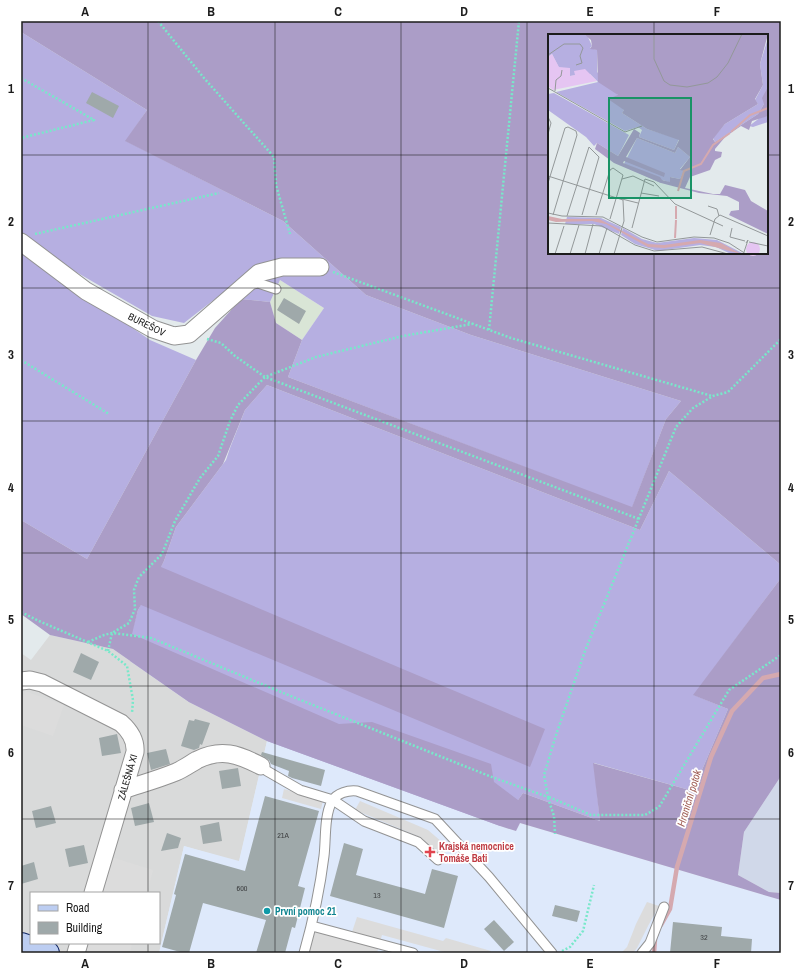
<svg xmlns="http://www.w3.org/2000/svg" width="802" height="974" viewBox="0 0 802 974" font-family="'Archivo Narrow',sans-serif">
	<rect width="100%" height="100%" fill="#e3eaec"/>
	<path fill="#d9dada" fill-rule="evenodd" d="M50,635l63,14 76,53 78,39 -28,121 -55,-16 -25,107h-138v-300l10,7zM31,893h128v50h-128z"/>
	<path fill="#d9e5d6" d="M280,280l44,28 -22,32 -26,-17 -6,-21z"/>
	<path fill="#dee9fb" d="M267,741l233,85 16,5 4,-8 261,77v53h-622l25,-107 55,15z"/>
	<path fill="#d0d8e9" d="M781,776v117l-12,-1 -31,-17 6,-43z"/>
	<path fill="#b6afe1" d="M21,32l126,78 -21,31 157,80 83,74 105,40 210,66 -15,18 -34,89 -344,-131 14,-37 22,-32 -44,-28 -10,22 -29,-3 1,-21 -58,45 -32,-7 -88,-51 -43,-32z
		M21,251l129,89 46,20 -109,199 -66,-39z
		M267,385l373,145 29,-59 112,94v13l-87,117 34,14 -35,82 -99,-28 6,58 -77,-28 -23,33 -233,-85 -78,-39 -59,-41 2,-30 6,-21 26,-49 12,-34 50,-67 4,-12 15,-38z"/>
	<path fill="#ab9dc7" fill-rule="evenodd" d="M21,21h760v544l-112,-94 -29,59 -373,-145 -22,25 -22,54 -47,63 -12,34 -3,6 384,162 -15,38 -389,-162 -3,5 -6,24 207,90 33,-2 119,42 3,18 24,18 5,-7 77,28 -7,-58 100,28 35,-82 -35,-14 88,-117v198l-37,56 -6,43 31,17 12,1v7l-261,-77 -4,8 -16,-5 -233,-85 -78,-39 -76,-53 -63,-14 -29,-21v-94l66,39 109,-199 19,-32 26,-29 29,3 6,21 26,17 -14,37 344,130 34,-88 15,-18 -210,-66 -105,-40 -83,-74 -158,-80 22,-31 -126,-78zM549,35h218v218h-218z"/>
	<path fill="#dcdcdc" d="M25,691l39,14 -11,31 -32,-11v-22z
		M284,789l39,11 -2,9 -39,-11z
		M360,801l68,29 21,18 -7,8 -22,-19 -65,-27z
		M111,857l42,13 -6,23h-47z
		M647,902l12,4 -11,20 -11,22 -4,5h-12l6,-6 9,-23z
		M357,917l86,24 3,-3 45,13 -1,2h-42l-66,-18 -5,18h-68l6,-22 34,10z
		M86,943h46l-2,10h-32l-14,-4z"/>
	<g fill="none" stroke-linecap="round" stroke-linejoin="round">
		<path stroke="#d5a9af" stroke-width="4.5" d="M661,925l9,-16 7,-42 34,-110 21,-46 31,-33 18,-4
			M654,953l1,-14"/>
	</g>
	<path fill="#9fa9aa" d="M92,92l27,14 -6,12 -27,-15z
		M284,298l22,13 -7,13 -22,-14z
		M81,653l18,9 -8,18 -18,-8z
		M195,719l15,4 -8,22 -2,-1 -1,4 -5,2 -13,-4 8,-26 5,1z
		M117,734l4,19 -19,3 -3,-18z
		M166,749l4,15 -19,6 -4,-17z
		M262,752l63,18 -4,16 -29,-8 -4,-2 1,-5 -18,-7 -2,-4 -8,-5z
		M238,768l3,18 -19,3 -3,-18z
		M265,796l54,15 -21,75 7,2 -10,40 -3,-1 -7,26h-29l10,-33 -63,-17 -14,50h-5l-22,-6 14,-52 -2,-1 11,-40 60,17z
		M149,803l5,19 -19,4 -4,-18z
		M51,806l5,17 -20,5 -4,-17z
		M219,822l3,19 -19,3 -3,-18z
		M167,833l14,5 -3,10 -17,3z
		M344,843l19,6 -7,26 69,19 7,-25 26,7 -14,52 -114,-32z
		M84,845l4,18 -19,4 -4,-18z
		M34,862l4,17 -17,5v-18z
		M555,905l25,6 -3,11 -25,-6z
		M494,920l20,22 -10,9 -20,-22z
		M673,922l49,5 -1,9 31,3 -1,14h-81z"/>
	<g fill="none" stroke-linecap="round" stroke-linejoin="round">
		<g stroke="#939393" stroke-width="11">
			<path id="lane" d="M248,285l10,-2 18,6
				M261,766l6,5 33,19 33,10 31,21 54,21 20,18
				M312,926l101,27
				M304,953c9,-32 16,-64 20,-97 2,-16 0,-40 8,-55 5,-8 16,-11 25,-10l78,28 54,58 63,76
				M642,953l8,-10 14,-36"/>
		</g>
		<g stroke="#939393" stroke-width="19">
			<path id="street" d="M21,242l65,49 67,38 21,7 15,-2 70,-61 23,-6h38
				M21,681l9,-1 12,3 79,40c9,8 15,17 14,29l-42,141
				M123,790c18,-6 36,-11 53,-18 7,-3 14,-8 21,-12 24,-12 41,-6 64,6
				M76,953l3,-10"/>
		</g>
		<g stroke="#122765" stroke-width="24">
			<path id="secondary" d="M21,944l27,9"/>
		</g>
		<path stroke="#78e8ca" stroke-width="2.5" stroke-dasharray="2 2" stroke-linecap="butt" d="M158,21l46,57 70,79 2,28 14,49
			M21,78l73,42 -73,18
			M35,234l184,-41
			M333,272l178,66 201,58
			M489,330l30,-309
			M207,339l14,4 14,13 30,21 374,142
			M21,360l88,54
			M21,612l18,9 69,30 19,15 6,34 -1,13
			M88,642l16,-7 8,-2 39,5 130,54 208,84 59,21 -4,-22 12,-40 29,-84 91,-224 17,-19 20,-12 15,-4 53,-53
			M108,651l4,-18 17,-10 6,-14 -1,-19 5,-13 23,-23 13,-33 25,-43 18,-22 12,-35 8,-16 27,-28 51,-20 87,-21 69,-12
			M549,797l42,18h54l14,-8 70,-117 52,-35
			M548,798l6,18 1,18
			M562,951l8,-4 13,-16 11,-46"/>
		<use href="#lane" stroke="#fff" stroke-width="9"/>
		<use href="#street" stroke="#fff" stroke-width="17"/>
		<use href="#secondary" stroke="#bccdf1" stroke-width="22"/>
	</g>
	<path fill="none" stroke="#1c1c1c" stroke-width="1" stroke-opacity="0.55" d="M148,21v872M275,21v932M401,21v932M527,21v932M654,21v14M21,155h528M767,155h14M654,253v700M21,288h760M21,421h760M21,553h760M21,686h760M21,819h760M148,943v10"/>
	<path fill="#e0444e" stroke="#fff" stroke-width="1.5" d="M428 846h4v4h4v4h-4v4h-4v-4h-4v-4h4z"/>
	<circle fill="#0f9aa8" stroke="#fff" stroke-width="1.5" cx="267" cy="911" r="4"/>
	<g text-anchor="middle" stroke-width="3.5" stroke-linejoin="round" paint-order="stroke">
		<g font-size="8" fill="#3d3f40">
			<text x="283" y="838">21A</text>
			<text x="242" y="891">600</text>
			<text x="377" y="898">13</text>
			<text x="704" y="940">32</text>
		</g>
		<g font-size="10" fill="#1c1c1c" stroke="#fff">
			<text transform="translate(147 324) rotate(26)" y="4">BUREŠOV</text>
			<text transform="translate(127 777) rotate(-74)" y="4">ZÁLEŠNÁ XI</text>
		</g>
		<g font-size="10" font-weight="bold" fill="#be3a42" stroke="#fff" text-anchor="start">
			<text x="439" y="850">Krajská nemocnice<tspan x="439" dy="12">Tomáše Bati</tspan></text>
		</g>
		<g font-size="10" font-weight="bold" fill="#0d838f" stroke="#fff" text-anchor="start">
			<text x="275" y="915">První pomoc 21</text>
		</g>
		<g font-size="11" font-style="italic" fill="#a05e55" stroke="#fff">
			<text transform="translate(689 798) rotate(-73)" y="4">Hraniční potok</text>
		</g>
	</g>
	<g transform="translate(548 34)">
		<rect width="220" height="220" fill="#e3eaec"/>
		<path d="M0,0h36l4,3 4,9 -2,2 7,2v22l21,23 6,15 -2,3 25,16 32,10 -5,11 -35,-13 3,-7 -4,-3 -13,4 -69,-39 42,-10 -8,-8 -20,2 -1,-8h-10l-7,-14 -4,3zM220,4v49l-4,17 -6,10 -43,28 -2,-4 12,-14 33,-20 -3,-4 8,-15 -3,-21zM6,59l75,42 -11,21 -21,-13 -3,3 -8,-9 -38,-27v-16zM220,82v6l-15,5 -4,-1 12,-9zM89,104l38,15 3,-6 12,10 -10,12 4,2 -4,8 -10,-2 1,6 -8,-3 -2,3 -38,-17zM19,183l34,1 20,9 -2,7 -25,-10h-29zM75,194l19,11 15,4 37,-5 23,2 27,14h-13l-15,-7 -16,-2 -42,6 -23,-7 -14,-9z" fill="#b6afe1"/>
		<path d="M36,0h184l-8,30 3,21 -8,14 3,5 -33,20 -12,15 2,3 43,-28 6,-10 -2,-6 6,-11v29l-16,5 -3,9 -8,-4 -15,10 -11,13v2l7,1 -1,5 -6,3 -5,10 -20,7 -5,11 28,6h7l5,-9 20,5 6,11 17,10v23l-39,-19 2,-4 8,-1v-8l-12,-6 -28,-3 -38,-10 -47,-20 -19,-14 2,-6 21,13 16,-27 6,4 -1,4 35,13 5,-10 -32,-11 -25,-16 2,-3 -16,-11 10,-4 -20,-13 -1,-32 -7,-1 2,-3 -1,-6zM89,104l38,15 3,-6 12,10 -10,13 4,1 -4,8 -10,-2v5l-8,-2 -2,-3 -37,-14 1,-2 40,16 1,-4 -39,-16z" fill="#ab9dc7" fill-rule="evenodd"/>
		<path d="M4,20l7,13 11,1v8l5,-1 -1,-4 11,-2 12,12 -44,9 -5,-4v-29zM198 215a7 7 0 1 1 14 0a7 7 0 1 1-14 0Z" fill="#e5c5f2"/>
		<path d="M0,182l14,3h37l49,25 16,1 36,-5 21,3 20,11 -41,-11 -36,5 -16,-1 -42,-23 -14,-3 -36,1 -8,-2z" fill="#d5a9af"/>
		<path fill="none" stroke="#d5a9af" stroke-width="2" d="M183,98l19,-17 18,-7M130,157l6,-20 17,-7 12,-19 17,-12M128,185v-13M127,204l1,-18"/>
		<path fill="none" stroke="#939899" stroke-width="1" d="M106,0v25l10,22 6,4 17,2 21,-4 9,-6 11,-14 14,-29M0,21l16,-11h16l3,4 -3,8 2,7 -6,2M0,54l77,44 17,-6M7,57l1,-11 5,-4 1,-6M0,83l3,6 -3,11M0,142l75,24 1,21 -10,33M74,145l11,-3 21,10M0,149l17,-55 3,-1 8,4 1,4 -24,80M93,159l18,3M74,165l16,4M160,172l9,3 2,7M0,179l14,3 41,1 39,20 15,5 37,-5 20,1 15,5 17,11M48,181l14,-45 3,-2 10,7 -13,44M19,182l22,-69 10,10 -17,58M0,189l54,3 33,19 19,6 48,-4 26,7M84,194l13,-49 9,3 21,22 48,22M184,194l-2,9 15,4M162,201l5,-16 5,-4 48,21M201,208l19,4M196,218l4,-12 -2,3M7,220l9,-28M22,220l9,-29M37,220l8,-30M51,220l8,-26"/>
		<path fill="#199366" fill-opacity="0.15" stroke="#199366" stroke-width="2" d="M61,64h82v100h-82z"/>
		<rect width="220" height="220" fill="none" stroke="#1c1c1c" stroke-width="2"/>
	</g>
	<rect width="802" height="974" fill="none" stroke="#ffffff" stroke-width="44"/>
	<rect x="30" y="892" width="130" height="52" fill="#ffffff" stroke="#a4a4a4"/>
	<rect x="38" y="905" width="20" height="6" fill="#bccdf1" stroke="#a4a4a4"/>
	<text x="66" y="912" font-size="12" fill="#1c1c1c">Road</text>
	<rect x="38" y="922" width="20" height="12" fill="#9fa9aa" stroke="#a4a4a4"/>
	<text x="66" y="932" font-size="12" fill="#1c1c1c">Building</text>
	<rect x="22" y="22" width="758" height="930" fill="none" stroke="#1c1c1c" stroke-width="1.5"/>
	<g font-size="13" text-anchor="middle" font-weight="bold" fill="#1c1c1c">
		<text x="85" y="16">A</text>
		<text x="211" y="16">B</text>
		<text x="338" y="16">C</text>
		<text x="464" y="16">D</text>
		<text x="590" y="16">E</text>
		<text x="717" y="16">F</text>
		<text x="11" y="93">1</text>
		<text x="791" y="93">1</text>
		<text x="11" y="226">2</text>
		<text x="791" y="226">2</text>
		<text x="11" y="359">3</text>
		<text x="791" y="359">3</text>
		<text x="11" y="492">4</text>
		<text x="791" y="492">4</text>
		<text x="11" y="624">5</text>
		<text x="791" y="624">5</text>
		<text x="11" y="757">6</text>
		<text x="791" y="757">6</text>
		<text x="11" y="890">7</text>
		<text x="791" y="890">7</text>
		<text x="85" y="968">A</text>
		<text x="211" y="968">B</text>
		<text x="338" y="968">C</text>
		<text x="464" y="968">D</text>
		<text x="590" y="968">E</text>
		<text x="717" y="968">F</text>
	</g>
</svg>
